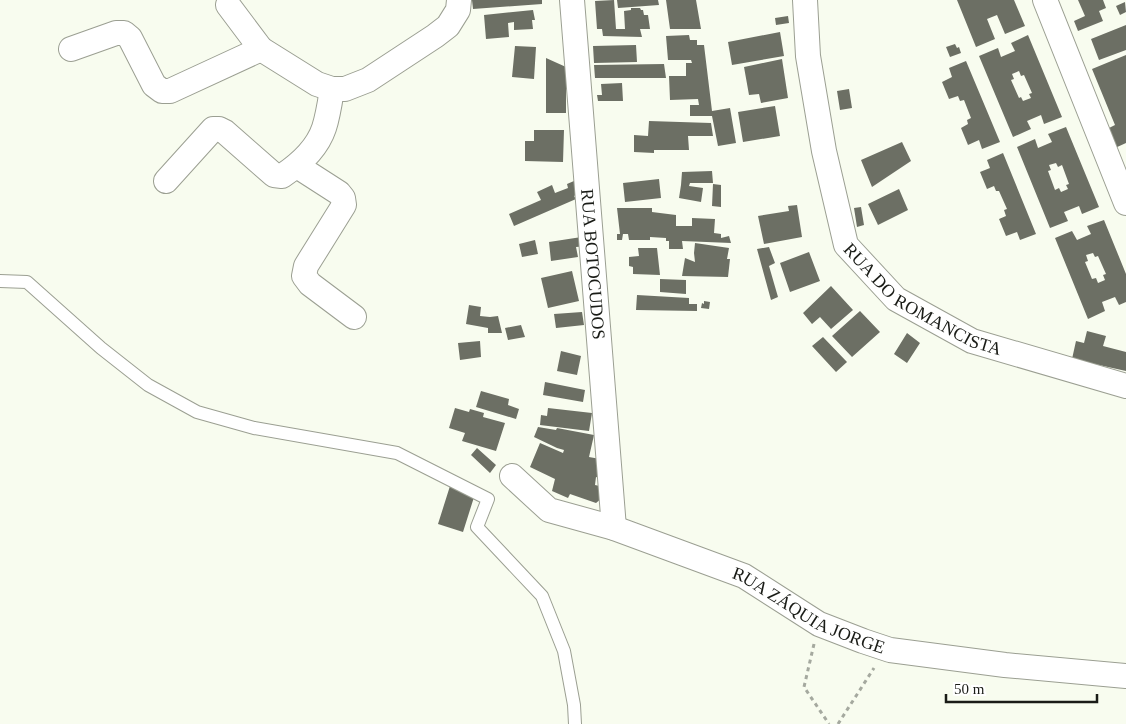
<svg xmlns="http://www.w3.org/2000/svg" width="1126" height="724" viewBox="0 0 1126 724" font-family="Georgia,serif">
	<rect width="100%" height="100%" fill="#f8fcef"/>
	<path fill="#6c6f64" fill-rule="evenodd" d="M472,0h70v4l-69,5z
		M614,0l2,29h9l-1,-18 7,-1v-2h9l1,2h2l1,5h4l2,14h-10l2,8 -39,-1 -1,-7h-5l-2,-28z
		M617,0h41l1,5 -41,3z
		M666,0h30l5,29h-31z
		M957,0h57l11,26 -20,8 -8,-19 -10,4 8,20 -19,8z
		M1078,0h25l3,8 -7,3 4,10 -25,10 -4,-10 11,-5z
		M1125,2l1,10 -6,3 -4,-9z
		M533,10l2,10h-3l1,9 -19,1v-8l-6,1 1,14 -23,2 -2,-24z
		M788,16l1,7 -13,2 -1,-7z
		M1126,25v25l-27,10 -8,-21z
		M780,32l4,24 -52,9 -4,-23z
		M689,35l1,5h7v5h7l8,66 18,-3 6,35 -18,3 -6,-30h-22v-11h9l-1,-6 -28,1 -1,-24h17v-13h6l-1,-3h-23l-2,-24z
		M1028,35l34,82 -18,7 -3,-9 -14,6 4,8 -18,8 -34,-81 19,-8 3,9 14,-6 -4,-8zM1019,71l2,5 3,-1 8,18 -3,1 2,4 -8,3 -2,-4 -2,1 -8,-18 3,-1 -2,-5z
		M955,44l2,4 2,-1 2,6 -11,4 -4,-10z
		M636,45l1,17 -43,1 -1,-17z
		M515,46l21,1 -2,32 -22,-2z
		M1126,55v88l-11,5 -8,-19 8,-4 -23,-56z
		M546,58l20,9v46h-20z
		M782,59l6,39 -27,5 -2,-9 -10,1 -5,-28z
		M966,61l34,81 -18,7 -3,-9 -11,5 -7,-17 7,-4 -1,-4 4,-2 -7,-18 -4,1 -2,-5 -9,3 -7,-17 10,-5 -3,-9z
		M664,64l2,14h-71l-1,-13z
		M622,83l1,18h-25l-1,-6h5l-1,-11z
		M849,89l3,19 -12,2 -3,-19z
		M775,106l5,30 -37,6 -5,-30z
		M649,121l62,2 2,13h-25l1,14h-35v3l-20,-1v-17l14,1z
		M1066,127l33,80 -17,7 -3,-8 -15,6 4,9 -18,7 -33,-81 18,-8 3,9 14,-6 -4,-8zM1056,163l2,4 4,-2 7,19 -3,1 2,4 -7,3 -2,-4 -4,2 -7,-19 3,-1 -2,-5z
		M534,130h30l-1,32 -38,-1v-20h9z
		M902,142l9,19 -39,26 -11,-27z
		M1003,153l33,81 -16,6 -3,-8 -11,4 -7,-17 7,-3 -2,-6 3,-1 -8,-18h-3l-2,-5 -7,3 -7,-17 10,-4 -3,-8z
		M712,171l1,12h-23l-1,3 14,2 -2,14 -22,-4 2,-13 1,-13z
		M659,179l2,19 -36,4 -2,-19z
		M574,181l6,12 -6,3 2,3 -62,27 -5,-12 32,-14 -4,-8 15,-7 3,8 13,-5 -1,-4z
		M713,184l8,1v22l-9,-1z
		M899,189l9,21 -30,15 -10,-21z
		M797,205l5,32 -38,7 -6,-28 31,-5 -1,-5z
		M861,207l3,18 -7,2 -3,-19z
		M617,208h35v4l24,3v11h16v-8l23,1 -1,14 7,1v4l8,-2 2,7 -49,-2 1,8h-14v-8h-3v-3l-16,-1v3h-21l-1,-6h-5l-1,6h-5v-6h3z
		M1104,220l22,54v28l-7,3 -4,-8 -13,5 3,9 -17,8 -33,-81 17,-7 5,9 14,-6 -4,-8zM1093,253l2,4 3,-1 8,18 -3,1 2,5 -7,3 -2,-5 -4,1 -7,-17 3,-1 -2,-6z
		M588,236l1,10 -13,1 2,10 -27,4 -2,-19z
		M535,240l3,14 -16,3 -3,-13z
		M695,243l34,5 -2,11h3l-2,18 -46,-1 3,-18 10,4 -1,-9z
		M769,247l6,16 -6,3 9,31 -7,3 -14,-51z
		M638,248h19l3,27 -27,-1v-7l-4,-1v-9l10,-1z
		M809,252l11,29 -30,11 -10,-29z
		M572,271l7,30 -31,7 -7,-30z
		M660,279l26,1v14l-26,-2z
		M831,286l22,24 -22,19 -11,-12 -8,7 -9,-11z
		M637,295l52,3v6h8v7l-61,-1z
		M704,301l6,1 -1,7 -8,-1 1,-5 2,1z
		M469,305l12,2 -1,9 10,1 8,-1 4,17h-14v-5l-22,-4z
		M860,311l20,21 -28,25 -20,-21z
		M582,312l2,13 -28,3 -2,-14z
		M521,325l4,12 -17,3 -3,-12z
		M1087,331l19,5 -3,10 23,6v19l-54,-12 4,-18 8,2z
		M907,333l13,10 -13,20 -13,-9z
		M823,337l24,25 -11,10 -24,-26z
		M480,341l1,16 -21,3 -2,-17z
		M561,351l20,5 -4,19 -20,-4z
		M545,382l40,8 -2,12 -40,-7z
		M481,391l28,8 -1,6 11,4 -3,10 -40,-12z
		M455,408l14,4 1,-3 14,4 -1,4 22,6 -9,28 -34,-10 3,-8 -16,-5z
		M548,408l44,5 -3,18 -49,-6 1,-10 6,1z
		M538,427l18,3 1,-2 37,7 -5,22 11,2v19l-4,-1 -1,8 9,2 -2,11 -6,5 -26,-9 -2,4 -16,-7 3,-12 -25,-12 10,-24 23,10 1,-3 -7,-2 -23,-11z
		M477,448l19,17 -6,8 -19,-18z
		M450,486l25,8 -12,38 -25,-8z"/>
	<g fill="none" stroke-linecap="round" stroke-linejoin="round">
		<g stroke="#9b9f92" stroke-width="14">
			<path id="service" d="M0,281l27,1 74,66 47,37 49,27 57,16 143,25 91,46 -11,28 65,69 22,55 10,54 1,19"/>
		</g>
		<g stroke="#9b9f92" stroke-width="26">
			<g id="minor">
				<path id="s1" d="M572,0l42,528"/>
				<path id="s2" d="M805,0l3,56 16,95 22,94 50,54 76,42 154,45"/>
				<path d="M1045,0l81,203"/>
				<path d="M228,5l33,44 56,35 15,5h13l23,-9 67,-44 13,-10 10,-16 1,-10"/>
				<path d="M71,49l45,-16h8l6,5 24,47 8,6h8l91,-42"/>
				<path d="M297,166l42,27 4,5 1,7 -38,61 -2,10 6,8 44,33"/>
				<path d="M166,181l47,-52h6l6,3 49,43 8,1c18,-12 35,-27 42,-48 4,-12 6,-26 8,-39"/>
				<path id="s3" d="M512,476l37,34 65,18 130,48 75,48 44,17 27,9 115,15 121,11"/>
			</g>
		</g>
		<path stroke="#a5a99f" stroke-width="3" stroke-dasharray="4 4" stroke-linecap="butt" d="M814,644l-10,43 25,37
			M838,724l36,-56"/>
		<use href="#service" stroke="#fff" stroke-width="12"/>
		<use href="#minor" stroke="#fff" stroke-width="24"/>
	</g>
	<g text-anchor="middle" stroke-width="4" stroke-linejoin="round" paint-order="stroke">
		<g font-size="18" fill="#1a1c17" stroke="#fff">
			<text dy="6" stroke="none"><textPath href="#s1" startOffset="265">RUA BOTOCUDOS</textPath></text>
			<text dy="6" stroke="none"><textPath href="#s2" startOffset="345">RUA DO ROMANCISTA</textPath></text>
			<text dy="6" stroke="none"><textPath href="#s3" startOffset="330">RUA ZÁQUIA JORGE</textPath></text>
		</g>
	</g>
	<path d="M946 694v8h151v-8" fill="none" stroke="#1a1c17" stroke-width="2.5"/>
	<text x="954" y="694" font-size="15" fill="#1a1c17" stroke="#ffffff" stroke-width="4" paint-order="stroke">50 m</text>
</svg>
